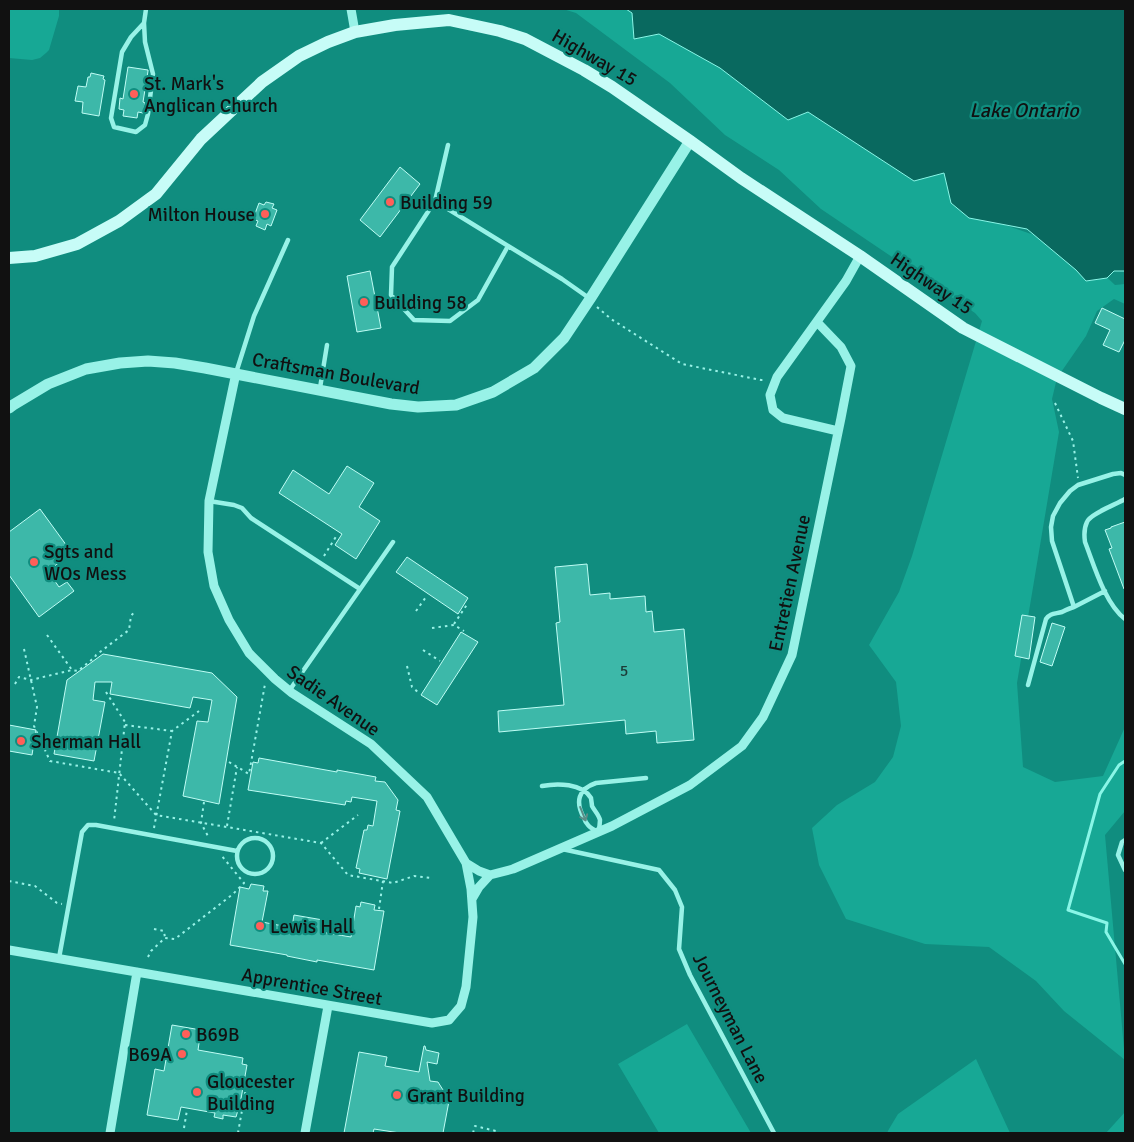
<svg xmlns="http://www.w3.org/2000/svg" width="1134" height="1142" viewBox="0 0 1134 1142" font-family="Signika,sans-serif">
	<rect width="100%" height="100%" fill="#108d7f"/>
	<path fill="#17a895" d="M9,9h50v7l-10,34 -3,3 -6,5 -8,2 -23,-2z
		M563,9h86l257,148 51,23 31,39 69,24 41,26 17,16 10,-1v20l-11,-5 -17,12 -11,25 -29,42 -5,21 7,33 -42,251 6,84 32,15 48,-6 22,-49v84l-20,24 20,225 -61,-49 -28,-30 -47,-34 -64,-3 -79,-25 -27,-54 -7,-37 25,-23 38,-23 18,-25 8,-31 -5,-44 -27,-37 30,-53 13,-36 70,-235 -7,-8 -154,-104 -42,-39 -54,-35 -55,-52 -94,-70z
		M687,1024l64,109h-92l-41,-69z
		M976,1059l34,74h-123l2,-4 9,-15z
		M1125,1112v21h-19z"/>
	<path fill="#09695f" stroke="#89f6e7" d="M626,9h499v262h-11l-7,7 -21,3 -10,-11 -49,-41 -58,-11 -18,-15 -7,-30 -30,8 -106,-69 -20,8 -68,-52 -61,-34 -25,5 -2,-26z"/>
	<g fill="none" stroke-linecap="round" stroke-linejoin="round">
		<path stroke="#89f6e7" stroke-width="3" d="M1125,761l-6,4 -19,29 -32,116 39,13 -1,9 19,32"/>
	</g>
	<path fill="#3db8a9" stroke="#bffdf5" d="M128,67l20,3v1l-5,31 2,1 -2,10 -5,-1 -1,6 -14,-2 1,-6 -5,-1 1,-11 3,1z
		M91,73l13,3 -1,3 2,1 -6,36 -17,-3 1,-11 -8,-1 3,-15 8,1 2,-10h2z
		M400,167l20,17 -40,53 -20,-17z
		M266,202l8,2 -2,4 5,2 -6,16 -4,-2 -2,6 -9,-4 2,-5 -5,-2 6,-16 5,2z
		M370,271l11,57 -24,4 -10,-56z
		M1102,308l23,11v21l-6,12 -16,-7 7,-15 -15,-7z
		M347,466l27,17 -15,24 21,14 -24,38 -21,-14 7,-11 -63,-41 14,-23 36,24z
		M40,509l32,44 -24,18 11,16 8,-5 7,9 -35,26 -30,-42v-43z
		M1125,522v67h-1l-15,-40 3,-1 -7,-18 6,-2v-1z
		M407,557l61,41 -10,16 -62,-42z
		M587,564l3,31 20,-2v6l35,-3 1,16 6,-1 2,21 30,-3 10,111 -37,3 -1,-12 -30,3 -1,-14 -126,12 -1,-21 66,-6 -8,-82 4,-1 -5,-55z
		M1022,615l13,2 -6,42 -14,-3z
		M1052,623l13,4 -13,39 -12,-4z
		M461,632l17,10 -41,63 -16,-10z
		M103,654l109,19 25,24 -18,107 -36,-8 14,-75 11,1 4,-22 -19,-3 -3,11 -80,-14 2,-12h-17l-2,18 12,2 -11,59 -40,-7 13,-74z
		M9,725l27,5 -4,25 -23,-4z
		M259,758l78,14v-2l39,7 -1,4 10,1 13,18 -2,10 4,1 -13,68 -28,-6 1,-4 -4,-1 8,-38h3l1,-5 5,1 4,-25 -25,-4 -1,5 -5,-1 -1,4 -97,-15 5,-28 5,1z
		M251,884l13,2 -1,5h5l-6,31 21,4 9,1 2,-12 29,5 -2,12 30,5 5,-31 4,1 1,-5 14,3 -1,5 10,1 -10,59 -57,-10v2l-30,-6v-1l-57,-10 10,-58 9,2z
		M172,1025l29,5 -3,20 45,8 -1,6 5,1 -8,45h-1l-2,7 -13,-2v4l-9,-2 1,-4 -34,-6 -3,13 -31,-5 8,-46 9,2z
		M424,1046h1l1,4 13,3 -2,11 -10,-2 3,19 8,1 5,8 -1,9 7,2 -6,32h-43l-26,-4 -1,4h-29l15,-81 28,5 -2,9 34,6z"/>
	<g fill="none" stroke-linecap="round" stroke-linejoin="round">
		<path stroke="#98f2e7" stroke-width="2" stroke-dasharray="2.5 4" stroke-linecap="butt" d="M597,307l14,12 71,45 79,16h4
			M1055,403l18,38 5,37
			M324,556l13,-21
			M416,611l10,-14
			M454,624l14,-21
			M432,628l22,-3 10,6
			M47,635l25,35
			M24,649l13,58 -3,19 16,35 69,12 37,42 165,28 27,32 45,8 21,-7 18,2
			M423,650l17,11
			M407,666l5,21 7,6
			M15,684l4,-7 12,3 41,-10 6,1 17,-14 1,-2 33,-25 2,-14 4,-5
			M106,692l19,30 -11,99
			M125,725l47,6
			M229,762l20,12 16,-90
			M204,802l-3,21 8,15
			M227,826l10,-59
			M154,828l18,-97 27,-20
			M321,843l37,-28
			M9,881l26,5 22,17 5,1
			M379,909l4,-28
			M154,929l10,2 1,7
			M148,957l3,-6 14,-13 10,1 58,-45 11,-11 -23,-28
			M184,1128l3,-18
			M238,1133l9,-51
			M473,1133l2,-7 21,5"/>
		<path stroke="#98f2e7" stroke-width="4.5" d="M144,23l1,19 8,32 -5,40 -3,11 -9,7 -22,-5 -3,-9 11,-66 9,-15z
			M144,23l2,-14
			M448,145l-13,56 -43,66 -1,28 23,25 36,1 28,-21 30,-54
			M435,201l127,78 27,19
			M236,373l18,-57 34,-76
			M320,388l7,-43
			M1125,499c-8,5 -35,15 -38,23 -3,6 -3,13 -2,20 9,23 20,62 40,77
			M209,501l25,4 8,3 9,10 109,71
			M1105,591l-31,16 -22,-66 -1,-14 2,-11 7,-13 10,-12 8,-6 35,-11 8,-1 4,2
			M1028,685l18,-66c4,-6 9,-5 16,-7 4,-2 8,-4 12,-5
			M289,691l104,-149
			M542,786c15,-3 40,-3 49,12 0,1 1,6 1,8 2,4 7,9 8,14 0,3 -1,9 -2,12 -3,-2 -8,-4 -10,-7 -2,-2 -3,-4 -4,-7 -9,-16 -6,-29 12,-35l50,-5
			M237 856a18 18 0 1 1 36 0a18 18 0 1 1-36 0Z
			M1125,840l-3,2 -4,13 7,15
			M562,849l97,21 16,20 7,17 -3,42 11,26 84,158
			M59,958l23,-126 6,-7h8l141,26"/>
		<path stroke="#98f2e7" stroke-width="9" d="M351,9l4,23
			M838,431l-55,-13 -10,-8 -3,-15 7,-18 69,-96 14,-25
			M466,863l13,8 11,4 23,-6 99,-43 78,-41 52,-39 21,-29 29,-62 49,-237 10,-52 -10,-19 -24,-25
			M472,899l7,-12 11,-12
			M9,950l423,73 17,-3 12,-14 5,-19 7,-70 -2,-28 -5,-26 -39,-66 -56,-53 -79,-51 -17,-14 -26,-26 -20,-33 -15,-34 -6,-34 1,-51 27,-128
			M110,1133l27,-161
			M305,1133l23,-127"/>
		<path stroke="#98f2e7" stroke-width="11" d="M9,408l4,-3 35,-21 38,-15 34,-6 28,-2 27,2 30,5 186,36 27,3 38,-2 37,-13 41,-24 30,-30 26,-39 100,-158"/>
		<path stroke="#c7fcf7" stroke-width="12" d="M9,258l26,-2 42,-12 42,-23 37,-27 45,-55 61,-57 37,-26 29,-14 27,-10 40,-7 54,-5 51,11 25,8 59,31 28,17 78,54 51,37 119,78 103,72 138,70 24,11"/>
	</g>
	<defs><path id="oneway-shaft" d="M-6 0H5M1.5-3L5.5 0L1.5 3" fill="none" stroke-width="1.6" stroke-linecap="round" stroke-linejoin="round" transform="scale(1.25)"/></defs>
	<use stroke="#5b8d87" href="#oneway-shaft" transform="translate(583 814) rotate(68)"/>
	<g fill="#ff5f59" stroke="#108d7f" stroke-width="2">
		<circle cx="134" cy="94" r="5"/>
		<circle cx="390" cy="202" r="5"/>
		<circle cx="265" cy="214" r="5"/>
		<circle cx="364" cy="302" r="5"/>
		<circle cx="34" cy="562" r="5"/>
		<circle cx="21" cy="741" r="5"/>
		<circle cx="260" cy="926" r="5"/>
		<circle cx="186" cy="1034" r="5"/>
		<circle cx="182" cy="1054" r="5"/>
		<circle cx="197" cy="1092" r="5"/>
		<circle cx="397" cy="1095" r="5"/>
	</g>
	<g text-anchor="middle" stroke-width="4.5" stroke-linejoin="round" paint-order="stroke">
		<g font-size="16" fill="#1c3b37">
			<text x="624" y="676">5</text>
		</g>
		<g font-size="19" fill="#111" stroke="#108d7f">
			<text transform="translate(595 57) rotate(30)" y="7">Highway 15</text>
			<text transform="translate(932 283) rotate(34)" y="7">Highway 15</text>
			<text transform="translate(336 373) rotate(10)" y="7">Craftsman Boulevard</text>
			<text transform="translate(789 583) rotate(-78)" y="7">Entretien Avenue</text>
			<text transform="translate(334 700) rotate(35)" y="7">Sadie Avenue</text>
			<text transform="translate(312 986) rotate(10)" y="7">Apprentice Street</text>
			<text transform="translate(731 1018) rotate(63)" y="7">Journeyman Lane</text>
		</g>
		<g font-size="19" fill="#111" stroke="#108d7f" text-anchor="start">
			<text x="144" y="90">St. Mark's<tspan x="144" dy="22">Anglican Church</tspan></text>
			<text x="400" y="209">Building 59</text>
			<text x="255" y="221" text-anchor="end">Milton House</text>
			<text x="374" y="309">Building 58</text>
			<text x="44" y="558">Sgts and<tspan x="44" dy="22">WOs Mess</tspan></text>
			<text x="31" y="748">Sherman Hall</text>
			<text x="270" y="933">Lewis Hall</text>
			<text x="196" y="1041">B69B</text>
			<text x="172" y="1061" text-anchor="end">B69A</text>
			<text x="207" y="1088">Gloucester<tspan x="207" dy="22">Building</tspan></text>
			<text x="407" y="1102">Grant Building</text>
		</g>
		<g font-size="20" font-style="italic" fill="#111" stroke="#108d7f">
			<text x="1024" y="117">Lake Ontario</text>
		</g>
	</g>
	<rect width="1134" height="1142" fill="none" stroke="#111111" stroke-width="20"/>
</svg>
